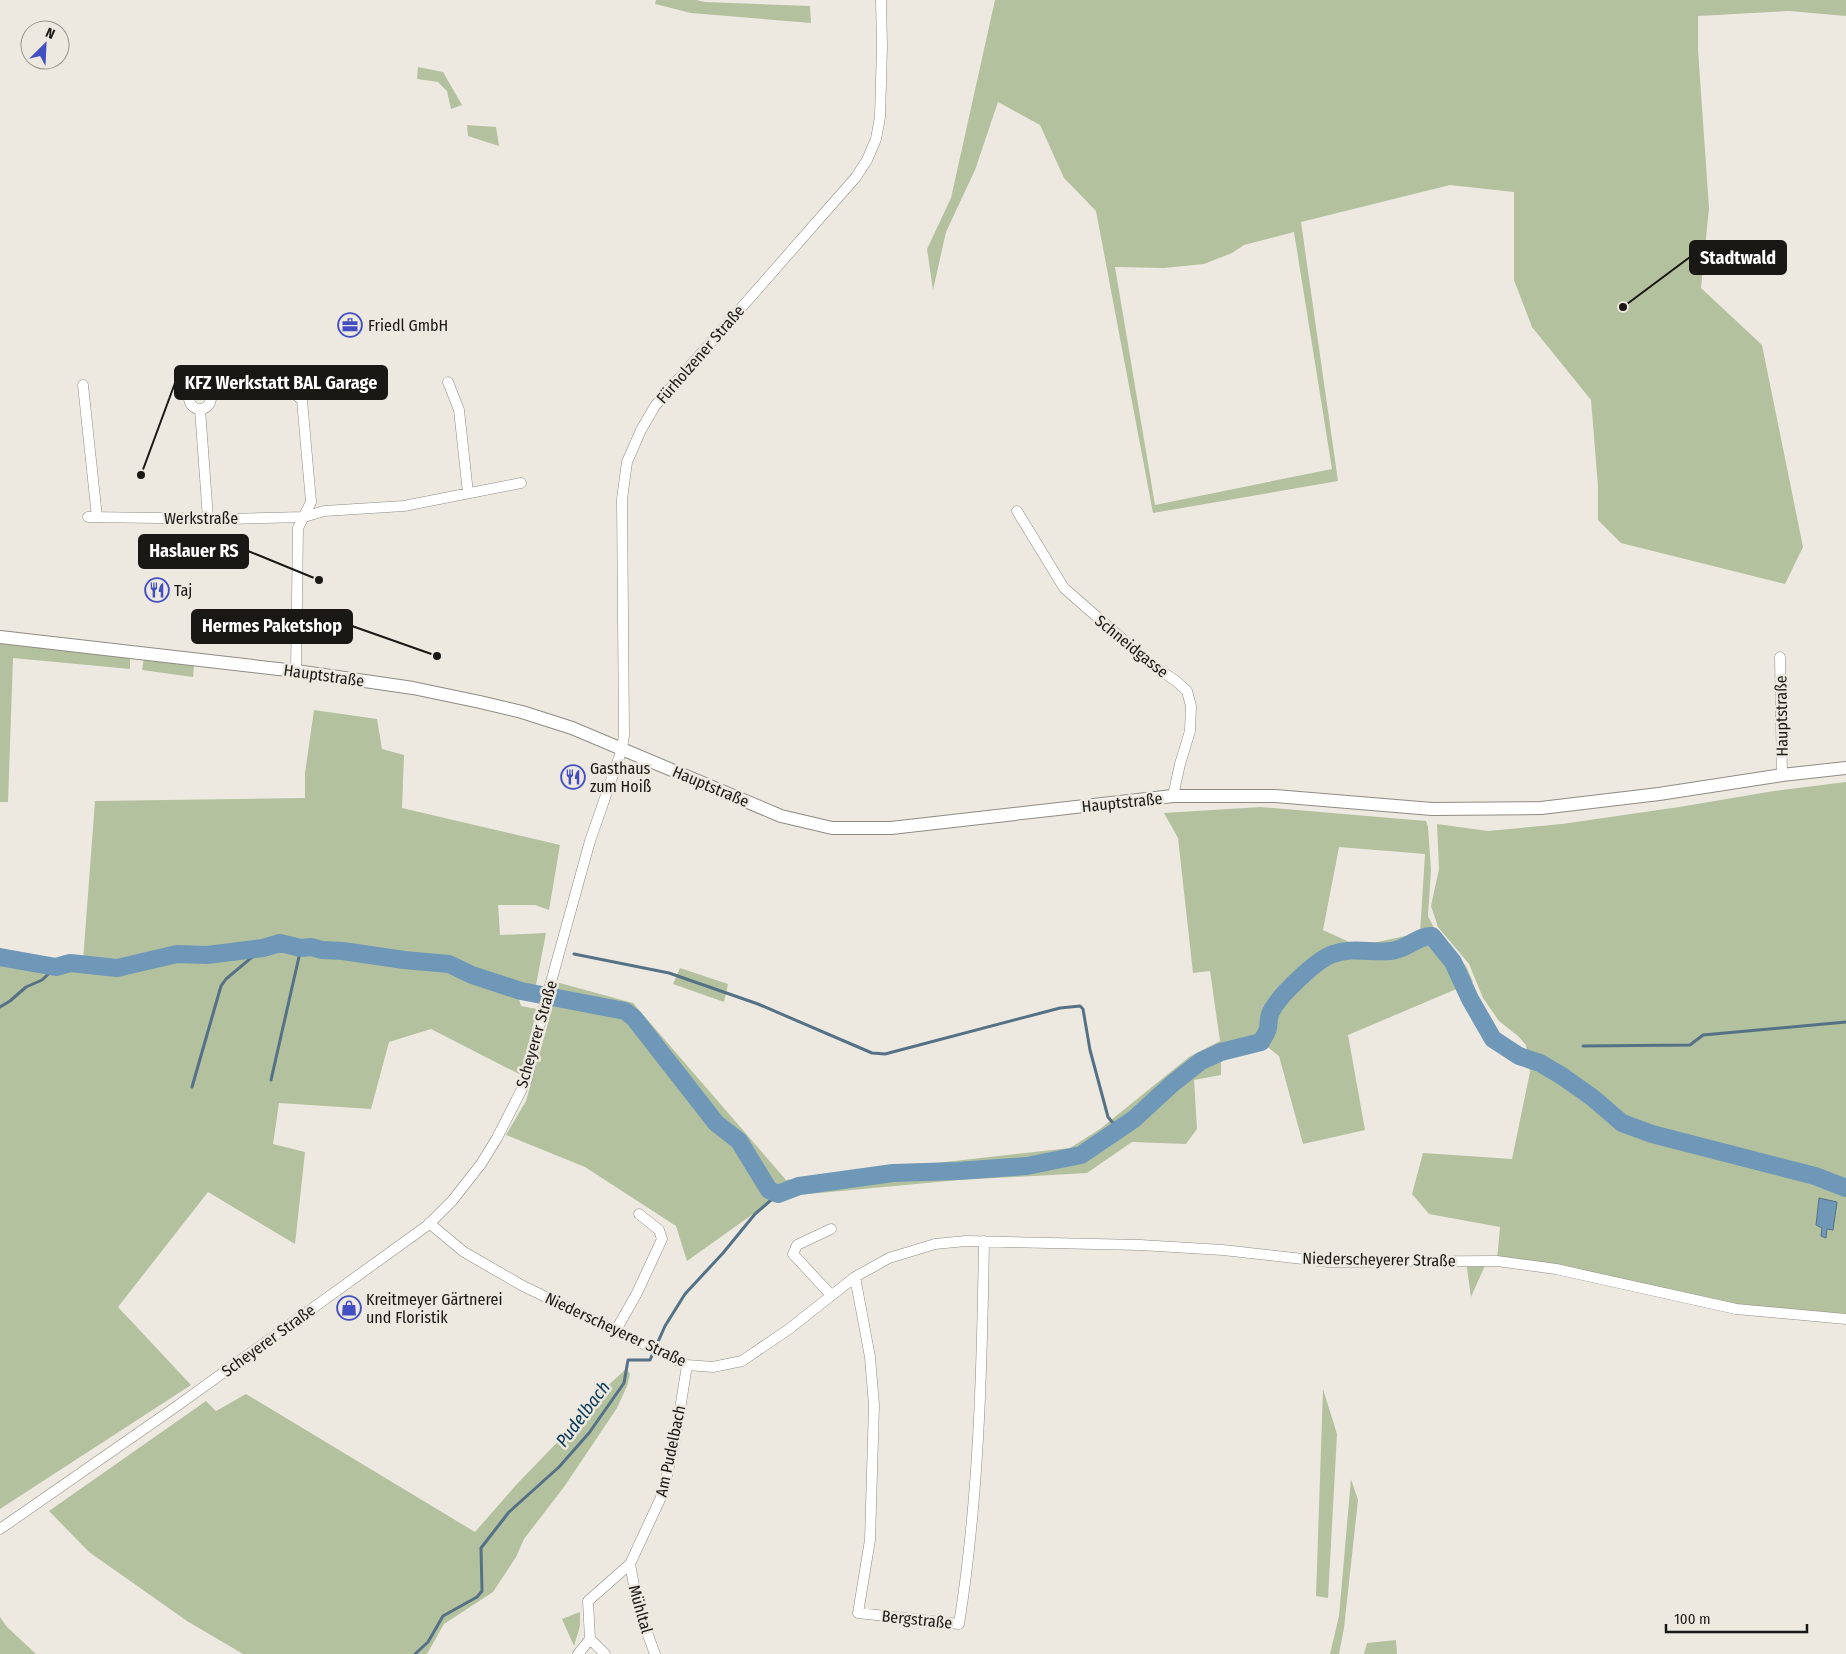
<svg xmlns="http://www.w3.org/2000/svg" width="1846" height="1654" viewBox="0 0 1846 1654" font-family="'Fira Sans Condensed',sans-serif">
	<rect width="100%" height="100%" fill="#ede9e0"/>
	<path fill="#b3c19e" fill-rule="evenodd" d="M656,0h40l9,2 105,4 1,17 -120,-10 -36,-9z
		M995,0h851v16l-57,-5 -91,5v34l11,158 -8,80 61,57 41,202 -18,37 -164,-41 -23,-23v-34l-7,-86 -59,-73 -18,-47v-88l-64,-7 -149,37 37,259 -185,32 -57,-302 -32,-33 -24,-53 -42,-23 -23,68 -29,62 -13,58 -6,-41 24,-51zM1294,232l38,237 -177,36 -40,-238 49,1 40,-4 28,-11 12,-8z
		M418,67l25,5 19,33 -11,4 -4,-18 -9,-9 -21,-3z
		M467,125l29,2 3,19 -31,-10z
		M0,643l130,13v13l-117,-11 -5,144h-8z
		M144,658l50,8 -1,11 -51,-7z
		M314,710l63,9 5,30 22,6 -2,53 158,37 -11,65 -14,-5h-37l2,30 46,-2 -11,57 -42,-13 -37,-15 -158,-21h-33l-88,9 -59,14 -35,-3 12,-160 210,-3v-25z
		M1846,782v537l-110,-10 -180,-40 -69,-8 -16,36 -5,-36h31l3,-34 -71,-13 -17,-20 11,-41 89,6 18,-87 -4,-27 -8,-9 -19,-15 -16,-23 -14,-34 -31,-37 -7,-21 8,-37 -2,-45 51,7 74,-7 117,-17 95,-16z
		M1261,807l165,14 2,6 3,43 -3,46 7,14 31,36 7,16 -125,53 17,95 -62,14 -24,-88 -18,-14 -40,10v23l-27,5 3,49 -11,15 -54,-2 -45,31 -128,7 -182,17 -90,64 -11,-35 -91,-59 -79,-32 20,-34 24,-85 6,-34 77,21 153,177 284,-32 30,-19 89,-72 31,-16 -10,-70 -17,2 -15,-135 -14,-25zM1339,847l86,7 -5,79 -62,13 -35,-16z
		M280,943l21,5 18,9 128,14 71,25 3,10 16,3 -16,66 -90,-46 -42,13 -18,67 -92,-6 -6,41 32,8 -10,92 -87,-52 -90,115 73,78 -191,124v-548l56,6 29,-3 32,4 60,-14z
		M680,968l48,16 -4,18 -51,-18z
		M626,1369l4,5 -3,12 -10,22 -53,79 -40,52 -8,18 -23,35 -49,32 -17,30h-184l-56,-33 -98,-69 -40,-41 157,-110 10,10 30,-17 229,138 41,-47 55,-57 21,-28z
		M1323,1389l14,45 -9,164 -12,-2z
		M1351,1479l7,21 -14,128 -5,26h-9l9,-38z
		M580,1612v14l-6,20 -12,-27z
		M0,1617l7,10 29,27h-36z
		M1396,1640l1,14h-33l3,-11z"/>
	<path fill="#6f97b7" stroke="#557186" d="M1819,1198l18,4 -4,28 -6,-1 -1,9 -5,-2 1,-8 -6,-3z"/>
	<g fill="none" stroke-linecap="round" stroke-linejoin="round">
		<path stroke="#557186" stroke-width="3" d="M574,954l95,19 89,31 114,49 13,1 175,-46 20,-2 3,3 7,41 18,67 10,12
			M0,1007l10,-6 16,-14 16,-7 14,-13
			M1583,1046l107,-1 13,-10 143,-13
			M271,1080l30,-132
			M192,1087l29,-101 5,-7 37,-31
			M415,1654l13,-12 15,-26 34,-19 5,-6 -1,-43 28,-36 50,-45 30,-34 35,-50 4,-23h22l15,-34 20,-32 38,-41 32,-39 23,-20"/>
		<path stroke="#6f97b7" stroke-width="18" d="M0,957l56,10 14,-4 47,5 60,-14 30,1 56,-7 17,-5 21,5 10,-1 11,3 21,1 61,9 45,4 23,11 49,16 104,20 9,7 82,105 23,18 30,49 9,4 21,-8 94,-13 64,-2 70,-5 54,-11 53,-36 38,-35 29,-23 20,-9 40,-10c2,-4 6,-9 7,-14 1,-7 0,-12 4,-18 8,-15 45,-51 61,-56 19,-7 38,-1 57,-3 17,-1 28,-16 42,-15l21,26 17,37 23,40 26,17 21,7 22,13 31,22 29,25 30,11 163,42 31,12"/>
		<g stroke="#8f8b83" stroke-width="11">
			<path id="minor" d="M289,378l1,12 12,10 9,102 -13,26 -2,143
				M448,382l11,28 9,83
				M83,385l14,132
				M189 398a11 11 0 1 1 22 0a11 11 0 1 1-22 0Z
				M200,409l8,109
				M1017,511l47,77 87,76 25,17 11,10 4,15 -1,25 -10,33 -7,32
				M88,517l141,2 75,-2 20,-6 80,-5 117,-23
				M1780,657l2,118
				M429,1223l35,29 59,34 164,79 26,2 29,-6 47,-32 66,-52 34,-19 46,-14 31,-3 174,4 83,5 106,12 168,-1 59,8 180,40 110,10
				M855,1277l15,80 4,48 -4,135 -12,73 101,11c20,-124 23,-256 25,-383
				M831,1295l-38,-41 4,-9 34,-16
				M616,1330l21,-37 25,-54 -3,-9 -20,-16
				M0,1529l177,-123 251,-181 24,-24 29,-37 16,-26 30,-59 16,-68 47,-170 32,-92 2,-14 -2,-236 5,-37 14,-32 14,-24 201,-229 11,-17 9,-21 4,-22 2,-71 -1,-46
				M630,1564c5,32 13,60 25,90
				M578,1654l12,-15
				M605,1654l-15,-15 -2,-38 42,-37 33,-71 13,-58 11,-70"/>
		</g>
		<g stroke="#8f8b83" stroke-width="14">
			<path id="major" d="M0,637l296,34 117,17 67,14 42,10 50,16 209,88 51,12h59l282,-32h102l157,13 109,-1 118,-14 123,-19 64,-7"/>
		</g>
		<use href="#minor" stroke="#fff" stroke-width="10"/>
		<use href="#major" stroke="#fff" stroke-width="12"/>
	</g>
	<defs>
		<g id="office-ring" transform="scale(1.25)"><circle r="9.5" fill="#ede9e0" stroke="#434ec3" stroke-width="1.5"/><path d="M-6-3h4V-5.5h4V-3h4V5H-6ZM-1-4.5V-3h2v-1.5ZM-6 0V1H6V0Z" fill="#434ec3"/></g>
		<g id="restaurant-ring" transform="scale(1.25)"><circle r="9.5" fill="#ede9e0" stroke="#434ec3" stroke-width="1.5"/><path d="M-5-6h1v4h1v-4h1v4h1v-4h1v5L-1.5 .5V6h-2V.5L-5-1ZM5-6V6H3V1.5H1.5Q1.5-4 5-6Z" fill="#434ec3"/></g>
		<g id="shop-ring" transform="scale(1.25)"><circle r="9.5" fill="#ede9e0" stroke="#434ec3" stroke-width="1.5"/><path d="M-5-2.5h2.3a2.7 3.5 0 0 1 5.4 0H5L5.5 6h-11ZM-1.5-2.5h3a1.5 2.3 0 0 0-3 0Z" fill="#434ec3"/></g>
	</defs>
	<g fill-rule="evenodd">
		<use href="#office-ring" x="350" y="325"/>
		<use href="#restaurant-ring" x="157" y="590"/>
		<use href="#restaurant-ring" x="573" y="777"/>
		<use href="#shop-ring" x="349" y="1308"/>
	</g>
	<g text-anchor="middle" stroke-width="5" stroke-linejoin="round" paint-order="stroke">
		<g font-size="16" fill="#191814" stroke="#ede9e0" text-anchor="start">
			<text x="368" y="331">Friedl GmbH</text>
			<text x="174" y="596">Taj</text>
			<text x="590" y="774">Gasthaus<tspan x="590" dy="18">zum Hoiß</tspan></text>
			<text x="366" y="1305">Kreitmeyer Gärtnerei<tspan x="366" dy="18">und Floristik</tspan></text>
		</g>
		<g font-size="16" fill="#191814" stroke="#ede9e0">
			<text transform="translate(700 354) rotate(-49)" y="6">Fürholzener Straße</text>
			<text x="201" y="524">Werkstraße</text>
			<text transform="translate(1132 646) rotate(39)" y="6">Schneidgasse</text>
			<text transform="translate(324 675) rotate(8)" y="6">Hauptstraße</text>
			<text transform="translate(1781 716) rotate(-91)" y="6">Hauptstraße</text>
			<text transform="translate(711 786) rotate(23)" y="6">Hauptstraße</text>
			<text transform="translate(1122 802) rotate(-6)" y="6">Hauptstraße</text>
			<text transform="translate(536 1034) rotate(-74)" y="6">Scheyerer Straße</text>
			<text transform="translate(1379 1259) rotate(1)" y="6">Niederscheyerer Straße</text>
			<text transform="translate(616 1329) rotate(25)" y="6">Niederscheyerer Straße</text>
			<text transform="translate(268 1340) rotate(-36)" y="6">Scheyerer Straße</text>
			<text transform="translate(670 1451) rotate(-78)" y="6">Am Pudelbach</text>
			<text transform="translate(641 1609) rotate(74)" y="6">Mühltal</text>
			<text transform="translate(917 1619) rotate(6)" y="6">Bergstraße</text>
		</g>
		<g font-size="18" font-style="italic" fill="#023757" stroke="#ede9e0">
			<text transform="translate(583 1414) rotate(-53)" y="6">Pudelbach</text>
		</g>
	</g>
	<path fill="none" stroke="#191814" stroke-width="2" d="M1623 307L1690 257M141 475L175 383M319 580L248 551M437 656L352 626"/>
	<g fill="#191814" stroke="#ede9e0" stroke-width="2">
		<circle cx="1623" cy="307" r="5"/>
		<circle cx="141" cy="475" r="5"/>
		<circle cx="319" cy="580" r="5"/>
		<circle cx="437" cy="656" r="5"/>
	</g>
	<g fill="#191814" stroke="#191814" stroke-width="2">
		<rect x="1690" y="241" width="96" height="33" rx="5"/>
		<rect x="175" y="366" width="212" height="33" rx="5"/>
		<rect x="139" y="535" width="109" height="33" rx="5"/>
		<rect x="192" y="610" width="160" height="33" rx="5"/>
	</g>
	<g font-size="18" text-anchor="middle" font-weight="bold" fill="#fff">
		<text x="1738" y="264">Stadtwald</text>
		<text x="281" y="389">KFZ Werkstatt BAL Garage</text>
		<text x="194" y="557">Haslauer RS</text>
		<text x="272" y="632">Hermes Paketshop</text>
	</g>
	<g transform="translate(45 45) rotate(24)"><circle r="24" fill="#ede9e0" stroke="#98958e"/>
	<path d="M0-4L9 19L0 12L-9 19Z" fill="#434ec3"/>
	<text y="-8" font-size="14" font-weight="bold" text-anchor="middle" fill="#191814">N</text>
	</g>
	<path d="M1666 1624v8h141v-8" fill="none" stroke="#191814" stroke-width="2.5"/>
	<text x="1674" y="1624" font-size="15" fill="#191814" stroke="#ede9e0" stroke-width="4" paint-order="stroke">100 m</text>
</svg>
